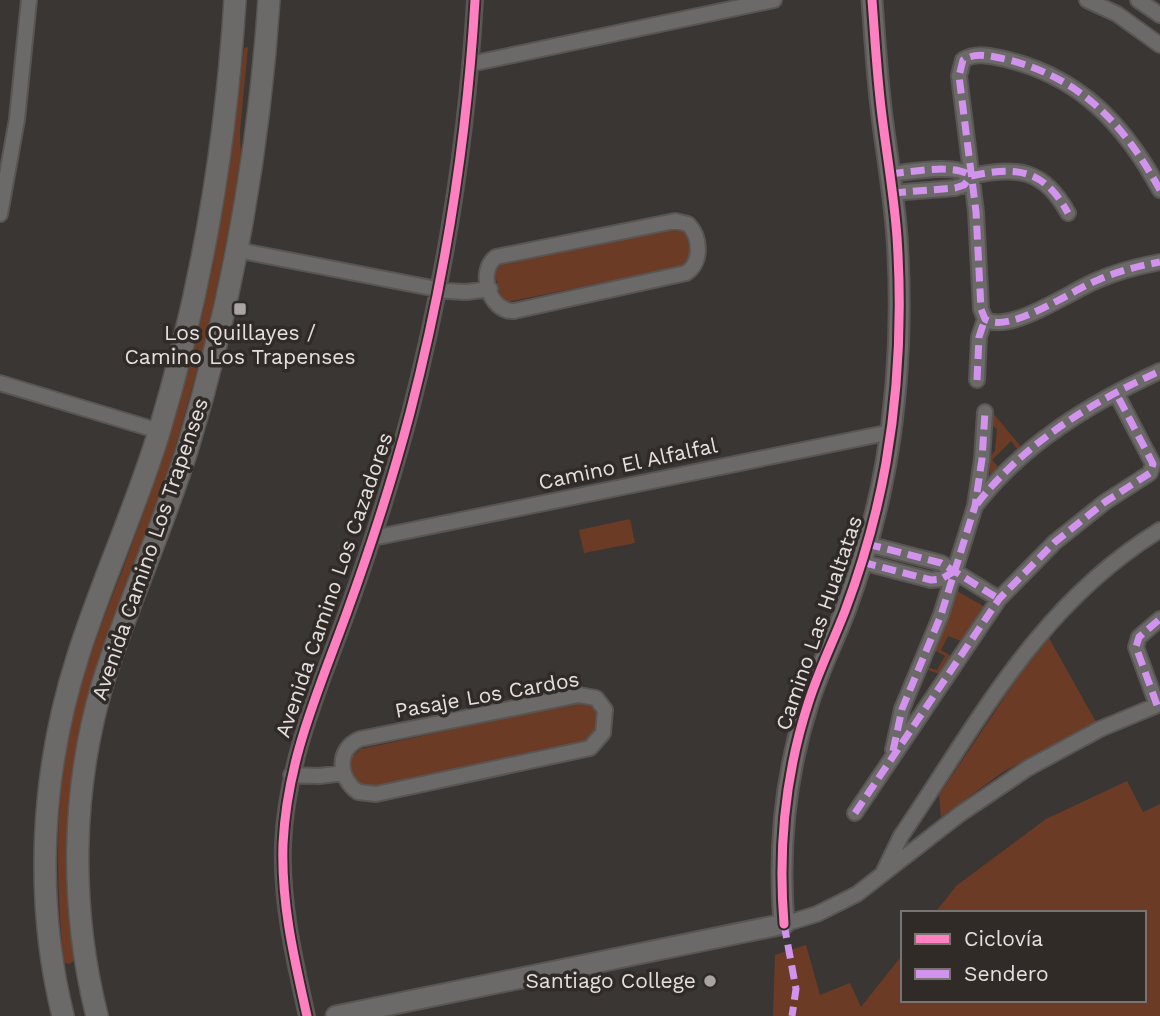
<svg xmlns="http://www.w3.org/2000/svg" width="1160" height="1016" viewBox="0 0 1160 1016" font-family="'Work Sans',sans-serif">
	<rect width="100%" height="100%" fill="#3a3634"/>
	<path fill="#6c3b26" d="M248,47l-8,84 1,28 -5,35 -29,141 -37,131 -75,208 -17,70 -7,38 -4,75v35l8,68 -6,4 -4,-1 -2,-5c-7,-83 -9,-165 11,-247 14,-56 37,-110 57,-164 19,-50 35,-100 50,-151 34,-114 49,-231 63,-348z
		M679,227l9,9 2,22 -9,9 -174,35 -6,-3 -6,-25 5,-9z
		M993,413l29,35 -3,3 -8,-10 -19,19 8,9 -10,5 -1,-17 6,-6 2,-22 -6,-4z
		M630,519l5,24 -51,10 -5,-23z
		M957,591l28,16 -24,34 -13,-5 -7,14 10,6 -12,18 -11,-4 -4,8 -3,-1 5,-10 11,3 8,-14 -11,-6z
		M1049,638l47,84 -93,50 -62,45 -2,-22 81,-121z
		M579,702l14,2c8,13 6,29 -7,37l-217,47h-5c-10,-8 -14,-18 -12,-31l9,-8z
		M1127,781l16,31 17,-8v212h-387l2,-61 31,-10 14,50 30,-12 11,24 42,-53v46h241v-87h-209l21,-27 90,-67z"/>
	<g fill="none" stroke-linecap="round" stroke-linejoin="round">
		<g stroke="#585553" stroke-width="18">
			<path id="minor" d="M1087,0l30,14 43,31
				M1138,0l22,15
				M470,64l304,-64
				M890,174c20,-2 66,-11 81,2
				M1160,190c-36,-66 -80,-113 -155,-131 -15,-3 -29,-7 -42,1l-4,16 17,136 5,97 4,10c24,16 87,-29 113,-39 20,-9 41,-14 62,-18
				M892,193l63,-5 9,-3 7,-9c46,-10 73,-7 97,37
				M0,214l17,-95 12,-119
				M675,221l13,3c13,13 14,39 -2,49l-172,38c-25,1 -37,-40 -18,-54z
				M237,250l210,41 19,1 24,-3
				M977,380l2,-43 6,-18
				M0,383l159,48
				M976,505c47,-61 115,-102 184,-134
				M373,538l518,-106
				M867,544l74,19 58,36
				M862,562l69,18 10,-1 12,-7
				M579,695l17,3 9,12 -2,23 -13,15 -214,46 -18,-2c-20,-14 -22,-43 2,-53z
				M1157,705l-21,-58 3,-10 21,-18
				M893,750l9,-41 39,-94 34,-109 7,-47 3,-47
				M291,775l28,1 25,-3
				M855,813l144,-214 56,-57 50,-40 45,-29 3,-9 -2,-4 -35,-67
				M884,871l17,-35c78,-115 137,-231 259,-306
				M784,924l33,-10 40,-20 103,-80 68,-46 72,-39 60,-25
				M307,1016c-13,-58 -26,-113 -24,-172 4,-84 35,-152 63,-229 24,-66 46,-134 64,-202 35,-135 57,-274 65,-413"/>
		</g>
		<g stroke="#585553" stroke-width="23">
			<path id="tertiary" d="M336,1016l448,-92c-6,-75 1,-149 24,-220 10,-32 25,-62 37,-93 18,-48 32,-97 41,-148 13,-75 16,-150 11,-226 -3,-41 -10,-81 -15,-121 -5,-39 -7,-77 -10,-116"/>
		</g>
		<g stroke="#585553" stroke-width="24">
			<path id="secondary" d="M63,1016c-29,-118 -22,-245 15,-360 24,-76 58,-148 81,-224 42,-140 67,-286 76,-432
				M97,1016c-27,-108 -26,-223 5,-330 25,-81 61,-158 86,-239 44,-145 71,-296 81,-447"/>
		</g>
		<use href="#minor" stroke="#6c6a69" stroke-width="14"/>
		<use href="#tertiary" stroke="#6c6a69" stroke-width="19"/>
		<use href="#secondary" stroke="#6c6a69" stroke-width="21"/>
		<path stroke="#d193ec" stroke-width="7" stroke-dasharray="14 7" stroke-linecap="butt" d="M890,174c20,-2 66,-11 81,2
			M1160,190c-36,-66 -80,-113 -155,-131 -15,-3 -29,-7 -42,1l-4,16 17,136 5,97 4,10c24,16 87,-29 113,-39 20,-9 41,-14 62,-18
			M892,193l63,-5 9,-3 7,-9c46,-10 73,-7 97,37
			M977,380l2,-43 6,-18
			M977,504c47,-61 115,-102 183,-133
			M867,544l74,19 58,36
			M862,562l69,18 10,-1 12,-7
			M1157,705l-21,-58 3,-10 21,-18
			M893,751l9,-42 39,-94 34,-109 7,-47 3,-47
			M855,813l144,-214 56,-57 50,-40 45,-29 3,-9 -2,-4 -35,-67
			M784,924l12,65 -4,27"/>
		<g stroke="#312b28" stroke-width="13">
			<path id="cycleway" d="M784,924c-6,-75 1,-149 24,-220 10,-32 25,-62 37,-93 18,-48 32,-97 41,-148 13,-75 16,-150 11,-226 -3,-41 -10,-81 -15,-121 -5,-39 -7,-77 -10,-116
				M307,1016c-13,-58 -26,-113 -24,-172 4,-84 35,-152 63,-229 24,-66 46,-134 64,-202 35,-135 57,-274 65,-413"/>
		</g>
		<use href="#cycleway" stroke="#ff80c0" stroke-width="9"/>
	</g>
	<g fill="#a9a4a3" stroke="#312b28" stroke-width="2.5">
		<rect x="233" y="302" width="14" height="14" rx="3.5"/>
		<circle cx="710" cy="981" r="7"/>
	</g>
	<g text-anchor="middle" stroke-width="7" stroke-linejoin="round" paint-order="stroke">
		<g font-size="21" fill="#e5e0df" stroke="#312b28">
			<text x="240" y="340">Los Quillayes /<tspan x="240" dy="24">Camino Los Trapenses</tspan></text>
			<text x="696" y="988" text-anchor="end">Santiago College</text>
		</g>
		<g font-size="21" fill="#e5e0df" stroke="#312b28">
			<text transform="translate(628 464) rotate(-12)" y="7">Camino El Alfalfal</text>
			<text transform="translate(150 549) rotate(-71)" y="7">Avenida Camino Los Trapenses</text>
			<text transform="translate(334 585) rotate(-71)" y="7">Avenida Camino Los Cazadores</text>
			<text transform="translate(819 623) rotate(-71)" y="7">Camino Las Hualtatas</text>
			<text transform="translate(487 695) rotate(-10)" y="7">Pasaje Los Cardos</text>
		</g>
	</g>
	<rect x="901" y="911" width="245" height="91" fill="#312b28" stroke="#797371" stroke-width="2"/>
	<rect x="915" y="934" width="35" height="10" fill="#ff80c0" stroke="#797371" stroke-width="2"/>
	<text x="964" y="946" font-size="21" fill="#e5e0df">Ciclovía</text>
	<rect x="915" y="969" width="35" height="10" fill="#d193ec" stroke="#797371" stroke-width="2"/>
	<text x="964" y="981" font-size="21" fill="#e5e0df">Sendero</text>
</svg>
